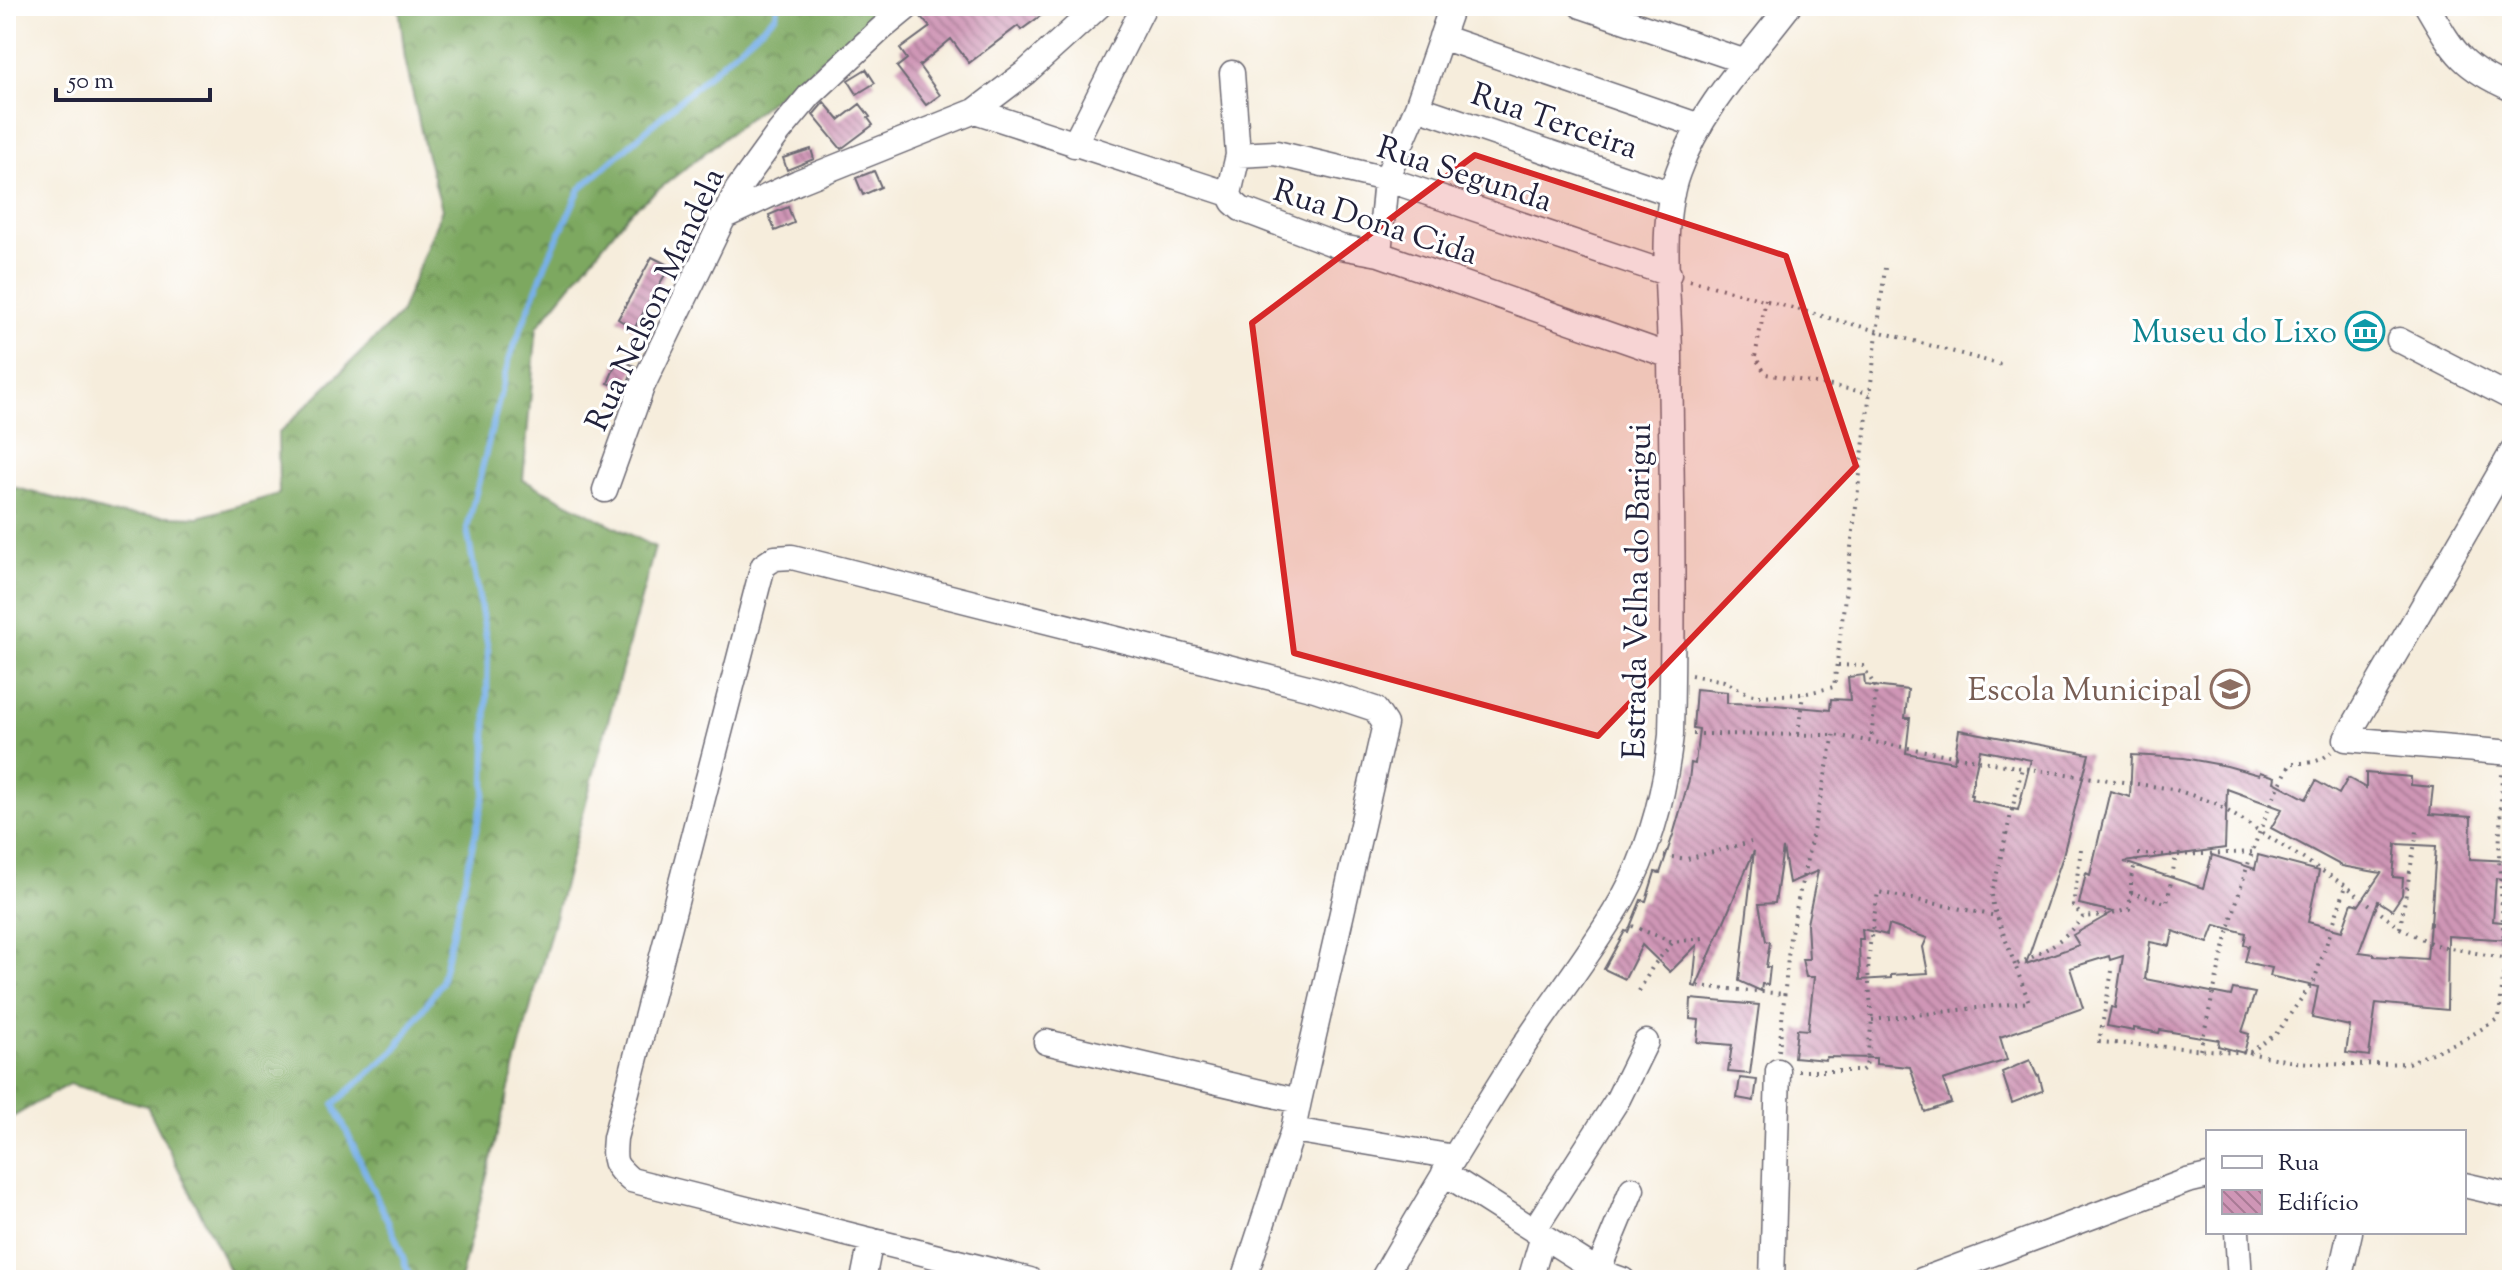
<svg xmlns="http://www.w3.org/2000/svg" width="2518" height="1286" viewBox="0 0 2518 1286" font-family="'Sorts Mill Goudy',serif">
	<defs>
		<pattern id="forest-crowns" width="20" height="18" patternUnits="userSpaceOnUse" patternTransform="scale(2)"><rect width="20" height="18" fill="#7da860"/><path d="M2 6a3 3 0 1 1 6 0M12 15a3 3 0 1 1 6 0" fill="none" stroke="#668850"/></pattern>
		<pattern id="building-back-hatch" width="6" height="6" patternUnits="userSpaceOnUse" patternTransform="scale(2)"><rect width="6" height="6" fill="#cf96b6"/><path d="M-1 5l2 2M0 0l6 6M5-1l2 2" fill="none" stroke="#a87a95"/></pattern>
	</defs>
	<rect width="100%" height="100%" fill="#fff"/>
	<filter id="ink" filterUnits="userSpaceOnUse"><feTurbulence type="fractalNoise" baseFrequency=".0125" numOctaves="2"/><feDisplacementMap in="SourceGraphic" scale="16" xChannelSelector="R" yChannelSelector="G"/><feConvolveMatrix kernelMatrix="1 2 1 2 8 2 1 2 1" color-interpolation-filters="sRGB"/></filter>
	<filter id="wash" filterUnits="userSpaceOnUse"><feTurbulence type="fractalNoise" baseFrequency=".006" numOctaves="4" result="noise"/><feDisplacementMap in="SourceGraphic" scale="32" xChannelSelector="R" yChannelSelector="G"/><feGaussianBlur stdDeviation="1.8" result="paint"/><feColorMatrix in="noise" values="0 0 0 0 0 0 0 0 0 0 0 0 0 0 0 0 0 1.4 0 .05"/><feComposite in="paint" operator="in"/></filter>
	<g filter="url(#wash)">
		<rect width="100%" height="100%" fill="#f6eddc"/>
		<path fill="url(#forest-crowns)" stroke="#50654e" stroke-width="2" d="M399,6h477l5,7 -252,200 -92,114 -14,153 132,67 -136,503 -59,230h-226l-87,-174 -78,-22 -63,37v-636l107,29 86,3 80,-23 -1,-60 122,-120 42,-105 -17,-60 -20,-90z"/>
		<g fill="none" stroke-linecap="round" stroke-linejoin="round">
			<path stroke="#78b0e8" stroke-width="6" d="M411,1280l-15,-41 -62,-135 60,-53 47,-68 44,-191 3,-143 -21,-120 42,-169 38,-99 33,-72 196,-174 1,-9"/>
		</g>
		<g id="blocks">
			<path fill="url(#building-back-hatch)" fill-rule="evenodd" d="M924,6h130l-33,24 -3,-4 -49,37 -18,-24 -32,27 21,29 -14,10 -29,-38 10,-8 -7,-10 30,-22 -10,-11z
				M866,69l9,14 -18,11 -9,-14z
				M824,102l15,18 21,-16 10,13 -2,1 5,7 -32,24 -28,-34z
				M811,149l3,10 -27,11 -4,-12z
				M874,171l7,16 -18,8 -7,-17z
				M788,207l6,16 -19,8 -6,-16z
				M652,257l18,9 -36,63 -16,-10z
				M618,359l17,7 -10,24 -17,-7z
				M1864,675l1,10 43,5 -3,28h5l-4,35 48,9 5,-32 130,24 -27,105 -36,105 53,-19 -6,-10 40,-23 -34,-8 7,-31 4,2 20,-84 20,6 2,-42 52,3 43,8 32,9 1,-3 15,5 -1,5 32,17 10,-18 23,13 9,-16 18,10v-15l45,4v8l22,2 -3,27 41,3 -1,42 42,2v19l-16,-2 -3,43 19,2v17l-64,-4 -1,74 -71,-7 -7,53 -23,-3 4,-27 -38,-8 6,-31 -48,-11 2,-8 -27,-6 4,-16 -5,-1 2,-12 -31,-8 -7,18 -35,-12 -3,15 -20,-4 -5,37 86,17 2,-7 22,4 -13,39 7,2 -5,19 -26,-7 1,-6 -59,-10 -1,3 -25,-5v3l-27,-5 4,-19 4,1 8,-52 -13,4 -1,-4 -39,12 13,40 -83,29 7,23 -64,20 8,23 -26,9 -15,-45 -34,-3v-6l-49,-1 -1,3 -32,-3 3,-28 11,1 6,-53h-8l-4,-18h7l-2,-35 11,-53 -29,12 -6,-35 -8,55 -16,1 7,37 4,1 -4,25h4l-2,18 -6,-1 -1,7 -22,-10 15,-130 -58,136 -3,-1 4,-41 -27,27 -28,-27 -17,34 -21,-10 21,-38 3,1 13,-32 5,1 9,-29 5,1 13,-38 16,-55 2,-17 4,1 4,-35 -6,-1 3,-39 31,3v11l36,1 67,6 1,-11 19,1 -2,-23zM1980,750l51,10 -13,50 -47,-10 1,-5h-2zM2227,789l55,20 -11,19 71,38 39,7 -22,32 -7,-2 -10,28 -34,-9 11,-51 -61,-16 -3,14 -43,-14 -9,33 -79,-26 101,-14zM2396,844l40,2 -5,78 -1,-1 -3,36 -53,-3v-2l-15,-2 19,-51 14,9 10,-15 1,-17 -10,-1zM1889,925l38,13 -4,9 5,26 -37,2v3l-31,2 -1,-41h4l-1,-10 25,6z
				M1691,999l68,6 -9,69 -22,-2 4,-27 -35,-3 2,-22 -9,-1z
				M2030,1060l7,16 2,-1 4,16 -31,12 -10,-31z
				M1740,1078l17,2 -3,21 -17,-3z"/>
		</g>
	</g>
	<g filter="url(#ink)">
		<use href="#blocks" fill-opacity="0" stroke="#6c6973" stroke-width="2"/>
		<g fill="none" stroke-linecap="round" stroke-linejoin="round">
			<g stroke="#6c6973" stroke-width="27">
				<path id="minor" d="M1581,6l165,56
					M2427,6c27,46 34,61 85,83
					M1441,37l259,89
					M1417,107l255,87
					M975,111l254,83 4,8 8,7 100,38 38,7 291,102
					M1074,145l70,-139
					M1238,155l38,-2 110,26 283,95
					M1229,194l9,-39 -6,-82
					M721,218l77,-36 177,-71 50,-38 74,-67
					M1379,254l7,-75 31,-72 35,-101
					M2399,340l113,58
					M2512,452l-166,287 166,14
					M605,490l37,-103 95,-197 42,-58 31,-37 71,-66 28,-23
					M1046,1042l253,59
					M1293,1130l161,27
					M1444,1173l154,98 25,9
					M2464,1185l48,11
					M1534,1230l84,-131 28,-57
					M2237,1232l3,48
					M1598,1271l34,-82
					M863,1280l8,-40
					M1030,1280l-399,-100c-18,-16 -18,-17 -16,-42l142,-549 6,-23 12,-8 17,-1 523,132 60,20 10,15 -86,377 -6,29 -49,150
					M1382,1280c44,-78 91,-154 139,-230 33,-51 72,-99 102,-152 28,-51 42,-106 48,-163 3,-125 1,-251 -1,-376 0,-58 -12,-133 8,-187 22,-62 71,-114 111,-166
					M1530,1280l13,-44
					M1772,1280l6,-209
					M1922,1280l265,-99 21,-5
					M2339,1280l11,-48"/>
			</g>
			<path stroke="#6c6973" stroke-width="4" stroke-dasharray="2 6" stroke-linecap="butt" d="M1690,280l312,85
				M1766,299l-11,58 11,17 104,19
				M1838,665l25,1 13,22 -5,53
				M1691,675l33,6 25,13 10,2 44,-2 31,-7 51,-419
				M1693,734l141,1 188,33 151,21 42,14 131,83 54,42 35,17 77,15
				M1798,734l5,-40
				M2081,849l-8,57 10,11
				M1664,856l23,3 64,-17
				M2131,893v-15l7,-24 38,1 78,-3
				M1632,926l41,16 30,-4
				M2400,928l17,-97
				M2015,965l-22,-59 -1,-12 30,-126
				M2112,971l-13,71 150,11 27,-19 38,-53 32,-95
				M1698,986l86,8
				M1639,991l14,-25 20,-24
				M1872,1020l157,-18 -14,-37c28,-12 48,-24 68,-48l26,-2 20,-6 2,-16 36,10 9,-48
				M2200,1050c23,-97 43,-199 91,-287 15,0 28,1 40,-11
				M1779,1051l11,-114 44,-202
				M2249,1053l45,9 58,3 56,-2 59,-25 32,-20 6,-59 -6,-101 3,-85
				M1798,1071h63l5,-4 6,-47 -4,-49 2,-27 8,-52 118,24"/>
			<use href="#minor" stroke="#fff" stroke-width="24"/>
		</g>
	</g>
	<path fill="#d62828" fill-opacity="0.2" stroke="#d62828" stroke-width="6" stroke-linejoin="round" d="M1475,155l311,101 70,210 -258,270 -304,-83 -42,-330z"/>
	<defs>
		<g id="museum-ring" transform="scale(2)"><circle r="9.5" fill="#fff" stroke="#0f9aa8" stroke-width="1.5"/><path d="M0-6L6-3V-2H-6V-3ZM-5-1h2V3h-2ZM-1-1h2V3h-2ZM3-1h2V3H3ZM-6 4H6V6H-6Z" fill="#0f9aa8"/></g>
		<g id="school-ring" transform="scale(2)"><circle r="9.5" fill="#fff" stroke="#8d6e63" stroke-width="1.5"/><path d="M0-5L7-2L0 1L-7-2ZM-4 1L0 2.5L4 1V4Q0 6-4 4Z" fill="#8d6e63"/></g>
	</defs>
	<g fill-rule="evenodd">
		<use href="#museum-ring" x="2365" y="331"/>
		<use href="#school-ring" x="2230" y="689"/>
	</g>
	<g text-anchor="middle" stroke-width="6" stroke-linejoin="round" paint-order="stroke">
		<g font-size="32" fill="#22223b" stroke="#fff">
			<text transform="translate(1555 120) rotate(19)" y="11">Rua Terceira</text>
			<text transform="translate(1465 173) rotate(18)" y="11">Rua Segunda</text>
			<text transform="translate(1376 221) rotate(18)" y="11">Rua Dona Cida</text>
			<text transform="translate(654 299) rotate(-65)" y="11">Rua Nelson Mandela</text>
			<text transform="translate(1636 591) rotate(-89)" y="11">Estrada Velha do Barigui</text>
		</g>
		<g font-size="32" fill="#0d838f" stroke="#fff" text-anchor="end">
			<text x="2337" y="342">Museu do Lixo</text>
		</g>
		<g font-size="32" fill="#785e54" stroke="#fff" text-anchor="end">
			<text x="2202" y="700">Escola Municipal</text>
		</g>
	</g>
	<rect width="2518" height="1286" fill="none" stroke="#fff" stroke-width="32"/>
	<rect x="2206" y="1130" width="260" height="104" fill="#ffffff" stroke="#a7a7b1" stroke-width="2"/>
	<rect x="2222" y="1156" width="40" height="12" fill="#ffffff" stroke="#a7a7b1" stroke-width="2"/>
	<text x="2278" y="1170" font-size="24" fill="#22223b">Rua</text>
	<rect x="2222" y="1190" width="40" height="24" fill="url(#building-back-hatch)" stroke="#a7a7b1" stroke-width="2"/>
	<text x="2278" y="1210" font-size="24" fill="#22223b">Edifício</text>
	<path d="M56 88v12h154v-12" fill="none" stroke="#22223b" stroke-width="4"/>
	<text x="68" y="88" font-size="24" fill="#22223b" stroke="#ffffff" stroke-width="6" paint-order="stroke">50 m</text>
</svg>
